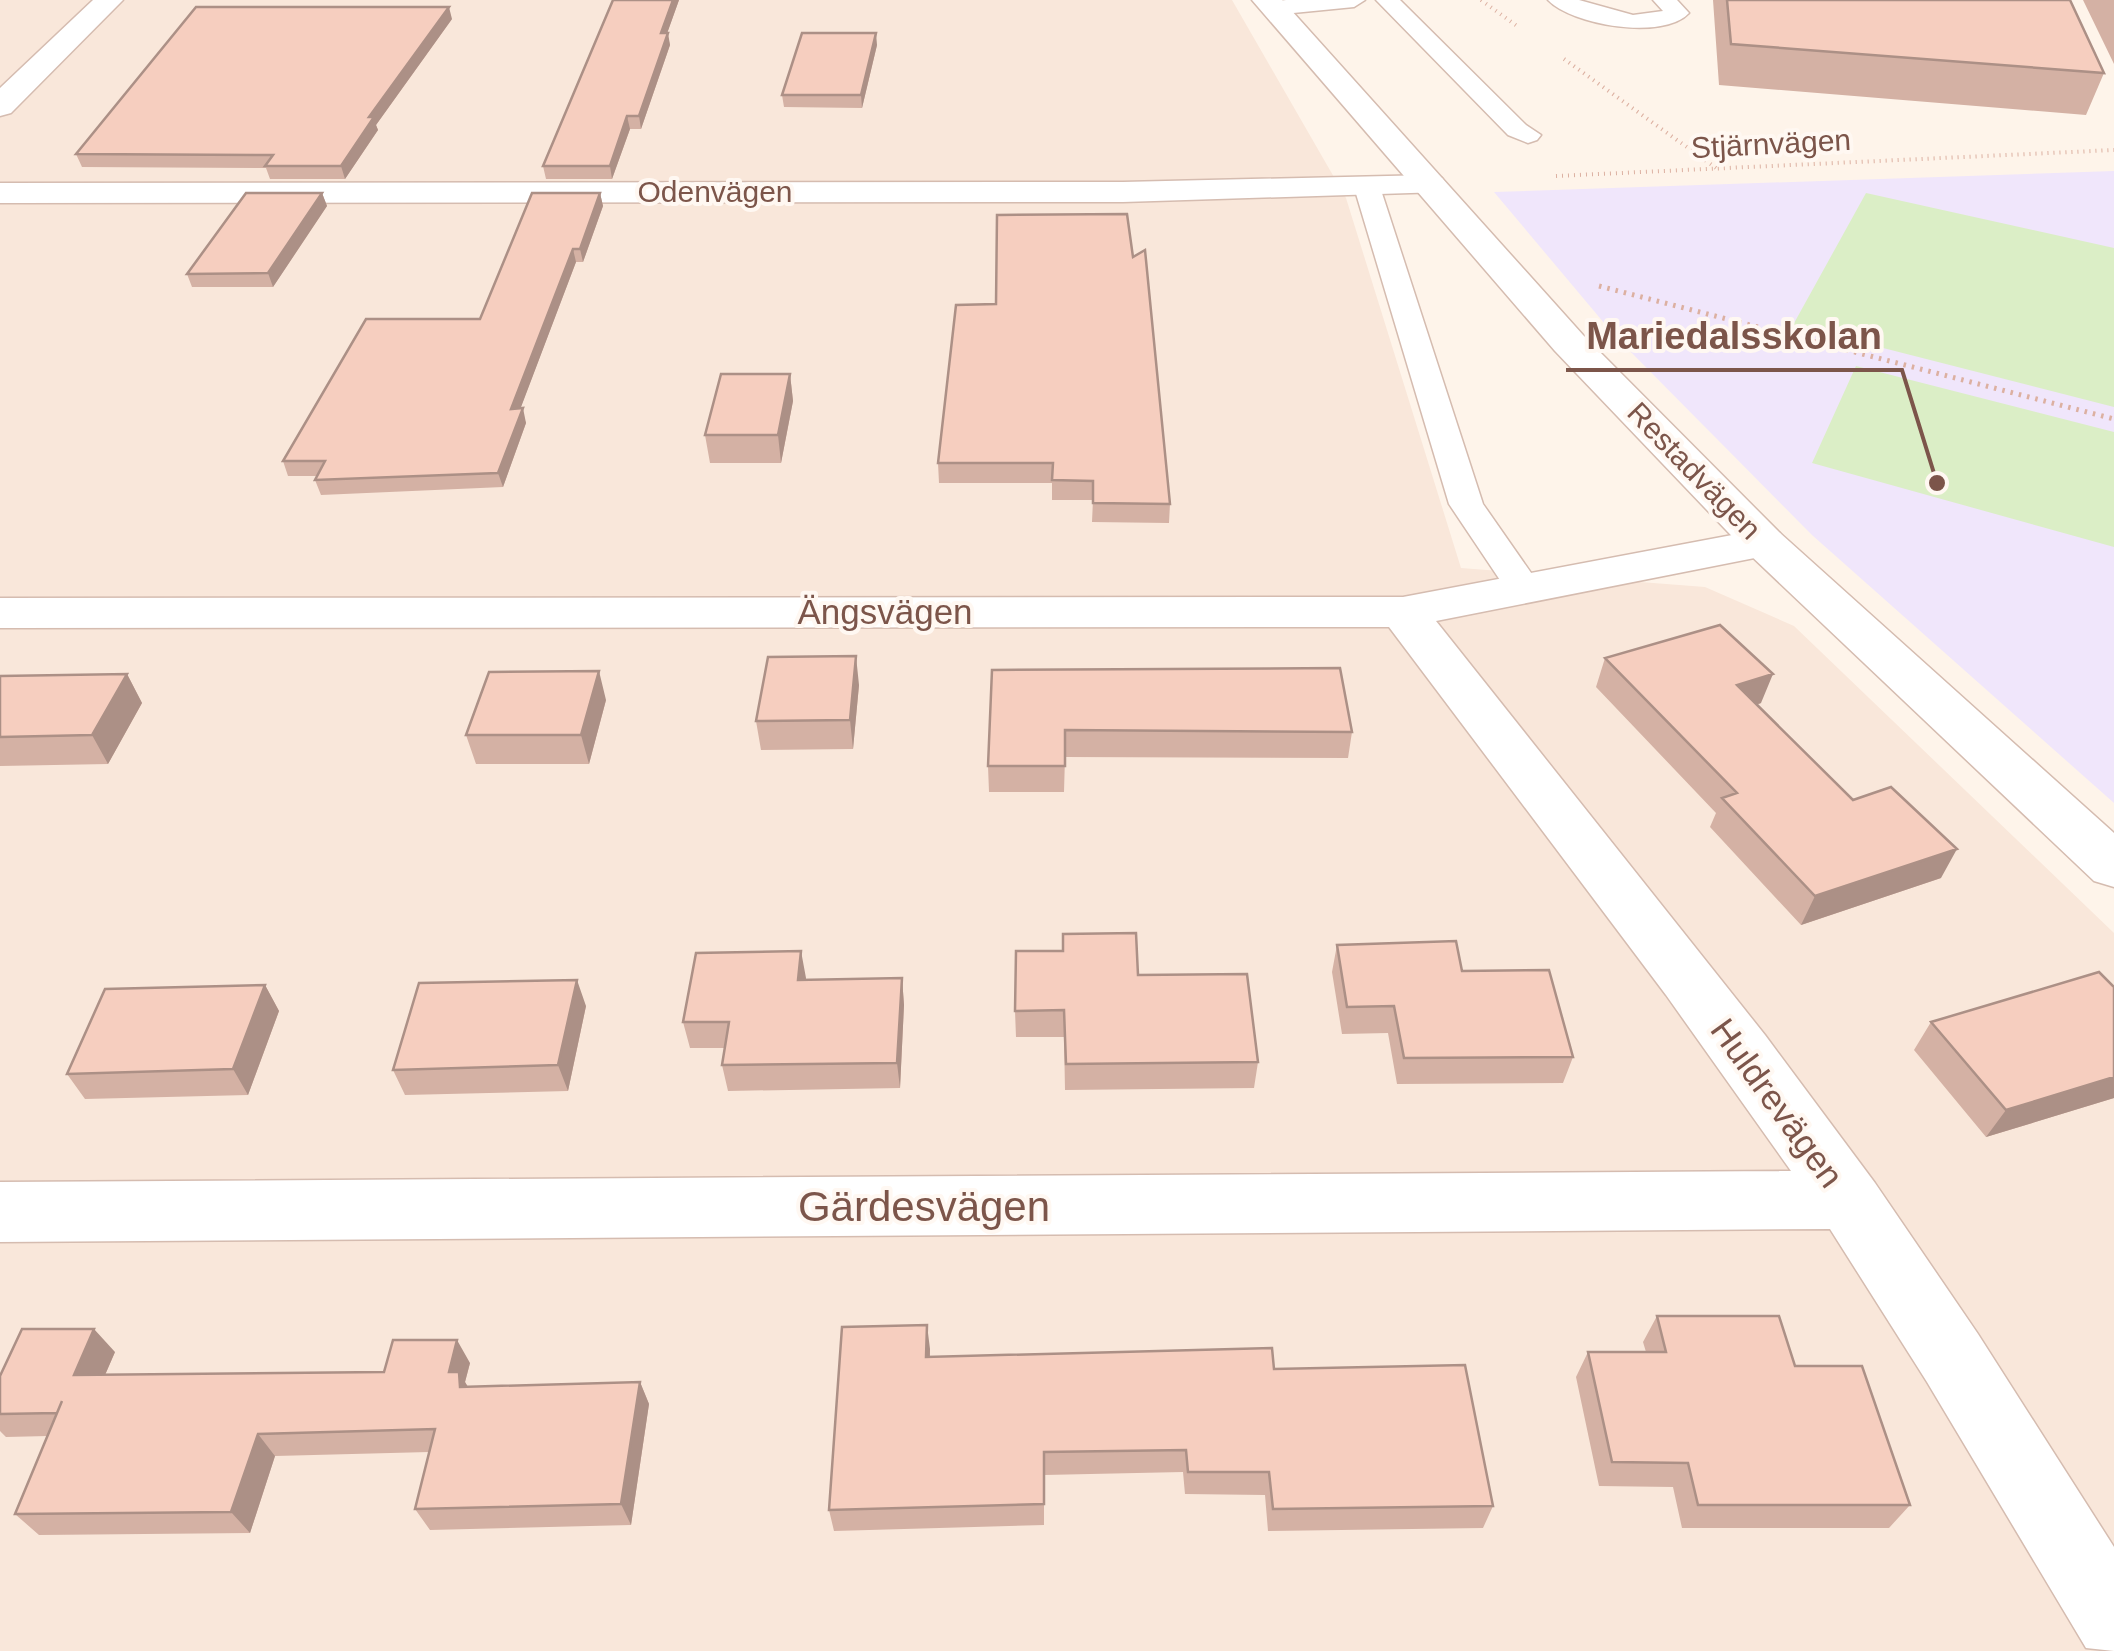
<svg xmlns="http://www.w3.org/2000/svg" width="2114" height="1651" viewBox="0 0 2114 1651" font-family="Helvetica,sans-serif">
	<rect width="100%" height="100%" fill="#fef4ea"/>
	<path fill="#f9e7da" d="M0,0h1232l114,198 115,370 244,19 89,39 320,307v718h-2114z"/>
	<path fill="#f0e6fb" d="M2114,171v632l-302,-268 -197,-199 -121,-144z"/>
	<path fill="#dbeec6" d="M1866,193l248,55v159l-321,-82z
		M1856,366l258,66v115l-302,-84z"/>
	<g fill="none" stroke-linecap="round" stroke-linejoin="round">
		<g stroke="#d5bcb0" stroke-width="3">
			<path id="service" d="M1286,0h79l-11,7 -81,8 -11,-7 3,-5z
				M1376,0h24l126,125 15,10 -4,5 -9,3 -20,-8z
				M1548,0h31l54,15 30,-4 -10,-11h24l12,13c-26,28 -117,12 -141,-13z
				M1367,179l13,8 103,317 60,86 -5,8 -13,3 -13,-3 -63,-94 -95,-317z"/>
		</g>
		<g stroke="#d5bcb0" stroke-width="3">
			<path id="minor" d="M93,0h30l-112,113 -11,3v-28z
				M1430,175l12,3 5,7 -5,7 -319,10 -1123,1v-20l1123,-1z
				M1764,529l16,4 7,10 -7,10 -344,68 329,414 110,148 103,151 136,213v104l-28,-3 -159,-266 -97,-153 -1830,13v-60l1791,-11 -125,-176 -277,-368 -1389,1v-30l1403,-1z"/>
		</g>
		<g stroke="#d5bcb0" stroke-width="3">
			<path id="tertiary" d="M1252,0h30l301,335 197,198 334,300v54l-20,-6 -346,-328 -193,-202z"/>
		</g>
		<path stroke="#dcb0a1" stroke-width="4" stroke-dasharray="1 5" stroke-linecap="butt" d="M1481,0l36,26
			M1564,59l152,109
			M1556,176l558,-26"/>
		<path stroke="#dcb0a1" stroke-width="5" stroke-dasharray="2.5 6" stroke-linecap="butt" d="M1599,286l515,133"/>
		<use href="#service" fill="#fff" fill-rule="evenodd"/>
		<use href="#minor" fill="#fff" fill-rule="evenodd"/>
		<use href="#tertiary" fill="#fff" fill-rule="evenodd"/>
	</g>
	<path fill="#d4b1a4" d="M613,0h66l-12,33 3,12 -29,84h-11l-18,50h-66l-3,-13z
		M1713,0h357l34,73 -18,42 -367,-30z
		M2083,0h31v64z
		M452,19l-76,106 2,5 -33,49h-75l-4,-11 -184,-1 -6,-13z
		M877,45l-15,63 -78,-1 -2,-12z
		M322,193l5,13 -54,81h-81l-5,-13z
		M600,193l3,13 -20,56h-7l-56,147 6,14 -23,64 -182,8 -6,-15 2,-4h-29l-5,-15 197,-142z
		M1133,257l37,247 -1,19 -77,-1 1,-22h-41v-17h-113l-1,-20 58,-159z
		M790,374l3,27 -12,62h-71l-5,-28z
		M1605,658l156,45 -4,2 96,95 88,78 -140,47 -91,-98 6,-14 -120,-126z
		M992,670l360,62 -4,26 -283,-1 -1,35h-75l-1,-26z
		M127,674l15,29 -34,61 -108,2v-90z
		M859,685l-6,64 -92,1 -5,-29z
		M606,700l-17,64h-113l-10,-29z
		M1337,945l125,26 111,86 -10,26 -166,1 -9,-51 -46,1 -10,-62z
		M1138,975l120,87 -4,26 -189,2 -1,-53h-48l-1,-26z
		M806,978l-1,2 97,-2 2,27 -4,83 -172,3 -6,-26 3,-17h-35l-7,-26z
		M265,985l14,26 -31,84 -163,4 -18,-25z
		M2114,987v111l-128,39 -72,-87 17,-28z
		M586,1006l-18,85 -163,4 -12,-25z
		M1657,1316l138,50 115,139 -21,23h-207l-9,-41 -74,-1 -23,-109 12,-25h58l-3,-10z
		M930,1349v8l344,12 219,137 -10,22 -215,3 -3,-36 -80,-1 -2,-22 -139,3v50l-210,6 -5,-21z
		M115,1352l-10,23 279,-3 86,-9 -5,19 3,5 172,-5 9,22 -18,121 -201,5 -15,-21 14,-57 -154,4 -25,77 -211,2 -24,-21 33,-78 -42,1 -6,-6v-55z"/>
	<path fill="#ac9086" d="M673,0h6l-16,45 -2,-12z
		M449,7l3,12 -76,106 2,5 -33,49 -4,-13 28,-49z
		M668,33l2,12 -29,84 -2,-13z
		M876,33l1,12 -15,63 -1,-13z
		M627,116l3,13 -18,50 -2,-13z
		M322,193l5,13 -54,81 -5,-14z
		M600,193l3,13 -20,56 -3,-13z
		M573,249l3,13 -61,161 -4,-14z
		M790,374l3,27 -12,62 -3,-28z
		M523,408l3,15 -23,64 -5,-14z
		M856,656l3,29 -6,64 -3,-29z
		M599,671l7,29 -17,64 -8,-29z
		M127,674l15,29 -34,61 -16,-29z
		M1773,674l-12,29 -35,11 11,-29z
		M1957,849l-16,29 -140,47 14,-29z
		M801,951l5,27 -4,28 -4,-26z
		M902,978l2,27 -4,83 -3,-25z
		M577,980l9,26 -18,85 -10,-26z
		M265,985l14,26 -31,84 -15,-26z
		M2114,1077v21l-128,39 20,-27z
		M927,1325l3,24 -1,32 -3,-24z
		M94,1329l21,23 -20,46 -21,-23z
		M457,1340l13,23 -5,19 7,12v16l-23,-38z
		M640,1382l9,22 -18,121 -10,-21z
		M258,1434l17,22 -25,77 -19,-21z"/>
	<path fill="#f6cebf" stroke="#ac9086" stroke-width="2.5" d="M613,0h60l-12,33h7l-29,83h-12l-17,50h-67z
		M1727,0h343l34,73 -373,-29z
		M196,7h253l-80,110h5l-33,49h-76l8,-11 -197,-1z
		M802,33h74l-15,62h-79z
		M246,193h76l-54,80 -81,1z
		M532,193h68l-20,56h-7l-62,160 12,-1 -25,65 -183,7 10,-19h-42l83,-142h114z
		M1127,214l6,43 12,-7 25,254 -77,-1v-22l-41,-1 1,-17h-115l18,-158 40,-1 1,-89z
		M721,374h69l-12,61h-73z
		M1720,625l53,49 -36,11 116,115 38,-13 66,62 -142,47 -93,-98 15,-5 -132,-135z
		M856,656l-6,64 -94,1 12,-64z
		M1340,668l12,64 -287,-2v36h-77l4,-96z
		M599,671l-18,64h-115l23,-63z
		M127,674l-35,61 -92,2v-61z
		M1136,933l2,42 109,-1 11,88 -192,2 -2,-54 -49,1 1,-60h47v-17z
		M1456,941l6,30 87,-1 24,87 -169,1 -10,-52 -47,1 -10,-62z
		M801,951l-3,29 104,-2 -5,85 -175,2 7,-43h-46l13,-69z
		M2099,972l15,15v90l-108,33 -75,-88z
		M577,980l-19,85 -165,5 26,-87z
		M265,985l-32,84 -166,5 38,-85z
		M1657,1316h122l16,50h67l48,139h-212l-10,-42 -76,-1 -24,-110h78z
		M927,1325l-1,32 346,-9 2,21 191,-4 28,141 -220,3 -4,-37h-81l-2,-22 -142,2v52l-215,6 13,-183z
		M22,1329h72l-20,46 310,-3 9,-32h64l-8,32h10l1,15 180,-5 -19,122 -206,5 20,-80 -177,5 -27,78 -216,2 47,-113 -5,12 -57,1v-38z"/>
	<g text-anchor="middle" stroke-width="8" stroke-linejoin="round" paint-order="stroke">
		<g font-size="30" fill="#7c554a" stroke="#fff8f2">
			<text transform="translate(1771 144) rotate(-3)" y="10">Stjärnvägen</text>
			<text x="715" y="202">Odenvägen</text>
			<text transform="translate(1694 471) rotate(46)" y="10">Restadvägen</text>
		</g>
		<g font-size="35" fill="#7c554a" stroke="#fff8f2">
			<text x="885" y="624">Ängsvägen</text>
			<text transform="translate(1777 1103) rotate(54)" y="12">Huldrevägen</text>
		</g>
		<g font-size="42" fill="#7c554a" stroke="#fff8f2">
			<text x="924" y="1221">Gärdesvägen</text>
		</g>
	</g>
	<path fill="none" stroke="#7c554a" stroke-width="4" d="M1937 483L1902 370H1566"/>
	<circle fill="#7c554a" stroke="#fff8f2" stroke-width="4" cx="1937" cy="483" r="10"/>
	<g font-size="38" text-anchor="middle" font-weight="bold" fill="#7c554a" stroke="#fff8f2" stroke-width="8" stroke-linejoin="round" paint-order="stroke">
		<text x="1734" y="349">Mariedalsskolan</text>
	</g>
</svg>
